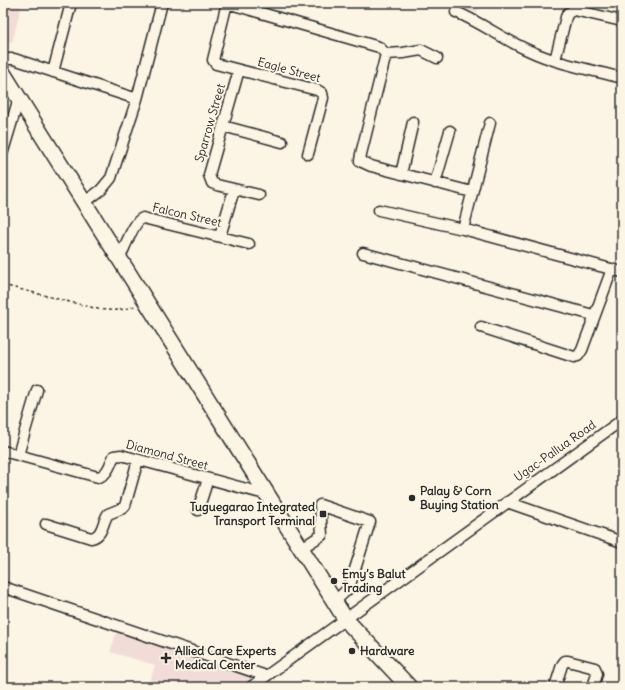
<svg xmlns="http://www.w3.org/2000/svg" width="625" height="690" viewBox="0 0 625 690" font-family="Delius,sans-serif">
	<rect width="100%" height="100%" fill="#fcf5e5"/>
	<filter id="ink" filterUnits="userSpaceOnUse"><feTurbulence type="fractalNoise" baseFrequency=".025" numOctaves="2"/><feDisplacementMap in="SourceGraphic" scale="8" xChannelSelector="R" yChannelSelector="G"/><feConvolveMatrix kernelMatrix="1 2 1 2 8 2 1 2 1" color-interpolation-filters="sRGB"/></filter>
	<g filter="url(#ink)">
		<path fill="#f2dcd7" d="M3,3h19l-10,40 -9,-2z
			M444,3h36l-3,10z
			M117,631l138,45 -15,11h-82l-9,-3 6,-19 -45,-13z"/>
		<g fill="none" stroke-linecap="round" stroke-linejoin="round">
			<g stroke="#2b2b2b" stroke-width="13">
				<path id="minor" d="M227,3l-14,57 3,4 101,26 5,3 1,5 -15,56
					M227,3l152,44 7,7
					M456,12c26,11 48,28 74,39 28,13 62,19 92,27
					M386,54l-25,100 -1,7 11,5 101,26
					M386,54l17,-1 18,-3 16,8
					M3,59h11l123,40
					M555,60l11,-43 2,-4 6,-3 48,11
					M239,70l-30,105 3,8 5,2 42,10
					M53,72l18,-69
					M490,123l-27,106 159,43
					M223,126l59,16
					M3,151l16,-53
					M401,174l12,-52
					M435,183l15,-52
					M85,202l16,-12 10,-12 26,-79 25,-96
					M379,210l84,19
					M220,236l14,-46
					M363,253l230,62
					M119,259c5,-9 15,-39 24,-41l106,26
					M481,327l93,30 4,-1 4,-6 30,-81
					M3,451l95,26c10,-2 12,-13 16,-21l7,-1 144,39
					M18,455l19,-65
					M507,502l115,40
					M198,510l10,-31
					M46,524l45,14c12,-2 11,-15 17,-24l15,-6 2,-2 13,-46
					M300,549l22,-14 -2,-30 50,17 -21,66 -15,14
					M3,587l263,89
					M251,687l371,-267
					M555,687l7,-22 3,-4h3l27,7 2,6 -4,13"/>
			</g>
			<g stroke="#2b2b2b" stroke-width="18">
				<path id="highway" d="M3,73l343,547 63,67"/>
			</g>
			<path stroke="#2b2b2b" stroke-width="1.5" stroke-dasharray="3 3" stroke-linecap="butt" d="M3,285l95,24c15,2 25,2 39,-4"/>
			<use href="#minor" stroke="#fcf5e5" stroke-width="10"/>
			<use href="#highway" stroke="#fcf5e5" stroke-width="15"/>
		</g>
	</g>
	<g fill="#2b2b2b" stroke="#fcf5e5" stroke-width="1.5">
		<circle cx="412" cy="498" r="4"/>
		<rect x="319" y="510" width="8" height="8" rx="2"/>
		<circle cx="334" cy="581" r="4"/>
		<circle cx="352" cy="651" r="4"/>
		<path d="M164 652h4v4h4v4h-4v4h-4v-4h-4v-4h4z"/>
	</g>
	<g text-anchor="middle" stroke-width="4" stroke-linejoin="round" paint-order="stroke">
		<g font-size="12" fill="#2b2b2b" stroke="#fcf5e5">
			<text transform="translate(289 70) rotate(15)" y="4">Eagle Street</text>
			<text transform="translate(210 123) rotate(-74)" y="4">Sparrow Street</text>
			<text transform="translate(187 215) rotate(13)" y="4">Falcon Street</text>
			<text transform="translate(555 451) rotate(-35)" y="4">Ugac-Pallua Road</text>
			<text transform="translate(167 455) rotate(15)" y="4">Diamond Street</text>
		</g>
		<g font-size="12" font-weight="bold" fill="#2b2b2b" stroke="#fcf5e5" text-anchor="start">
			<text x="420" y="495">Palay &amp; Corn<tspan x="420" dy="14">Buying Station</tspan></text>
			<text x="315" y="511" text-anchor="end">Tuguegarao Integrated<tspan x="315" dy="14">Transport Terminal</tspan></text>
			<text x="342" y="578">Emy’s Balut<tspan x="342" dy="14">Trading</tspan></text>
			<text x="175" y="655">Allied Care Experts<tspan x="175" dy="14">Medical Center</tspan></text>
			<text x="360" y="655">Hardware</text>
		</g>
	</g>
	<rect width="625" height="690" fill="none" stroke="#fcf5e5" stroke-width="16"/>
	<rect x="8" y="8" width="609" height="674" fill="none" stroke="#2b2b2b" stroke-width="1.5" filter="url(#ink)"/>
</svg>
